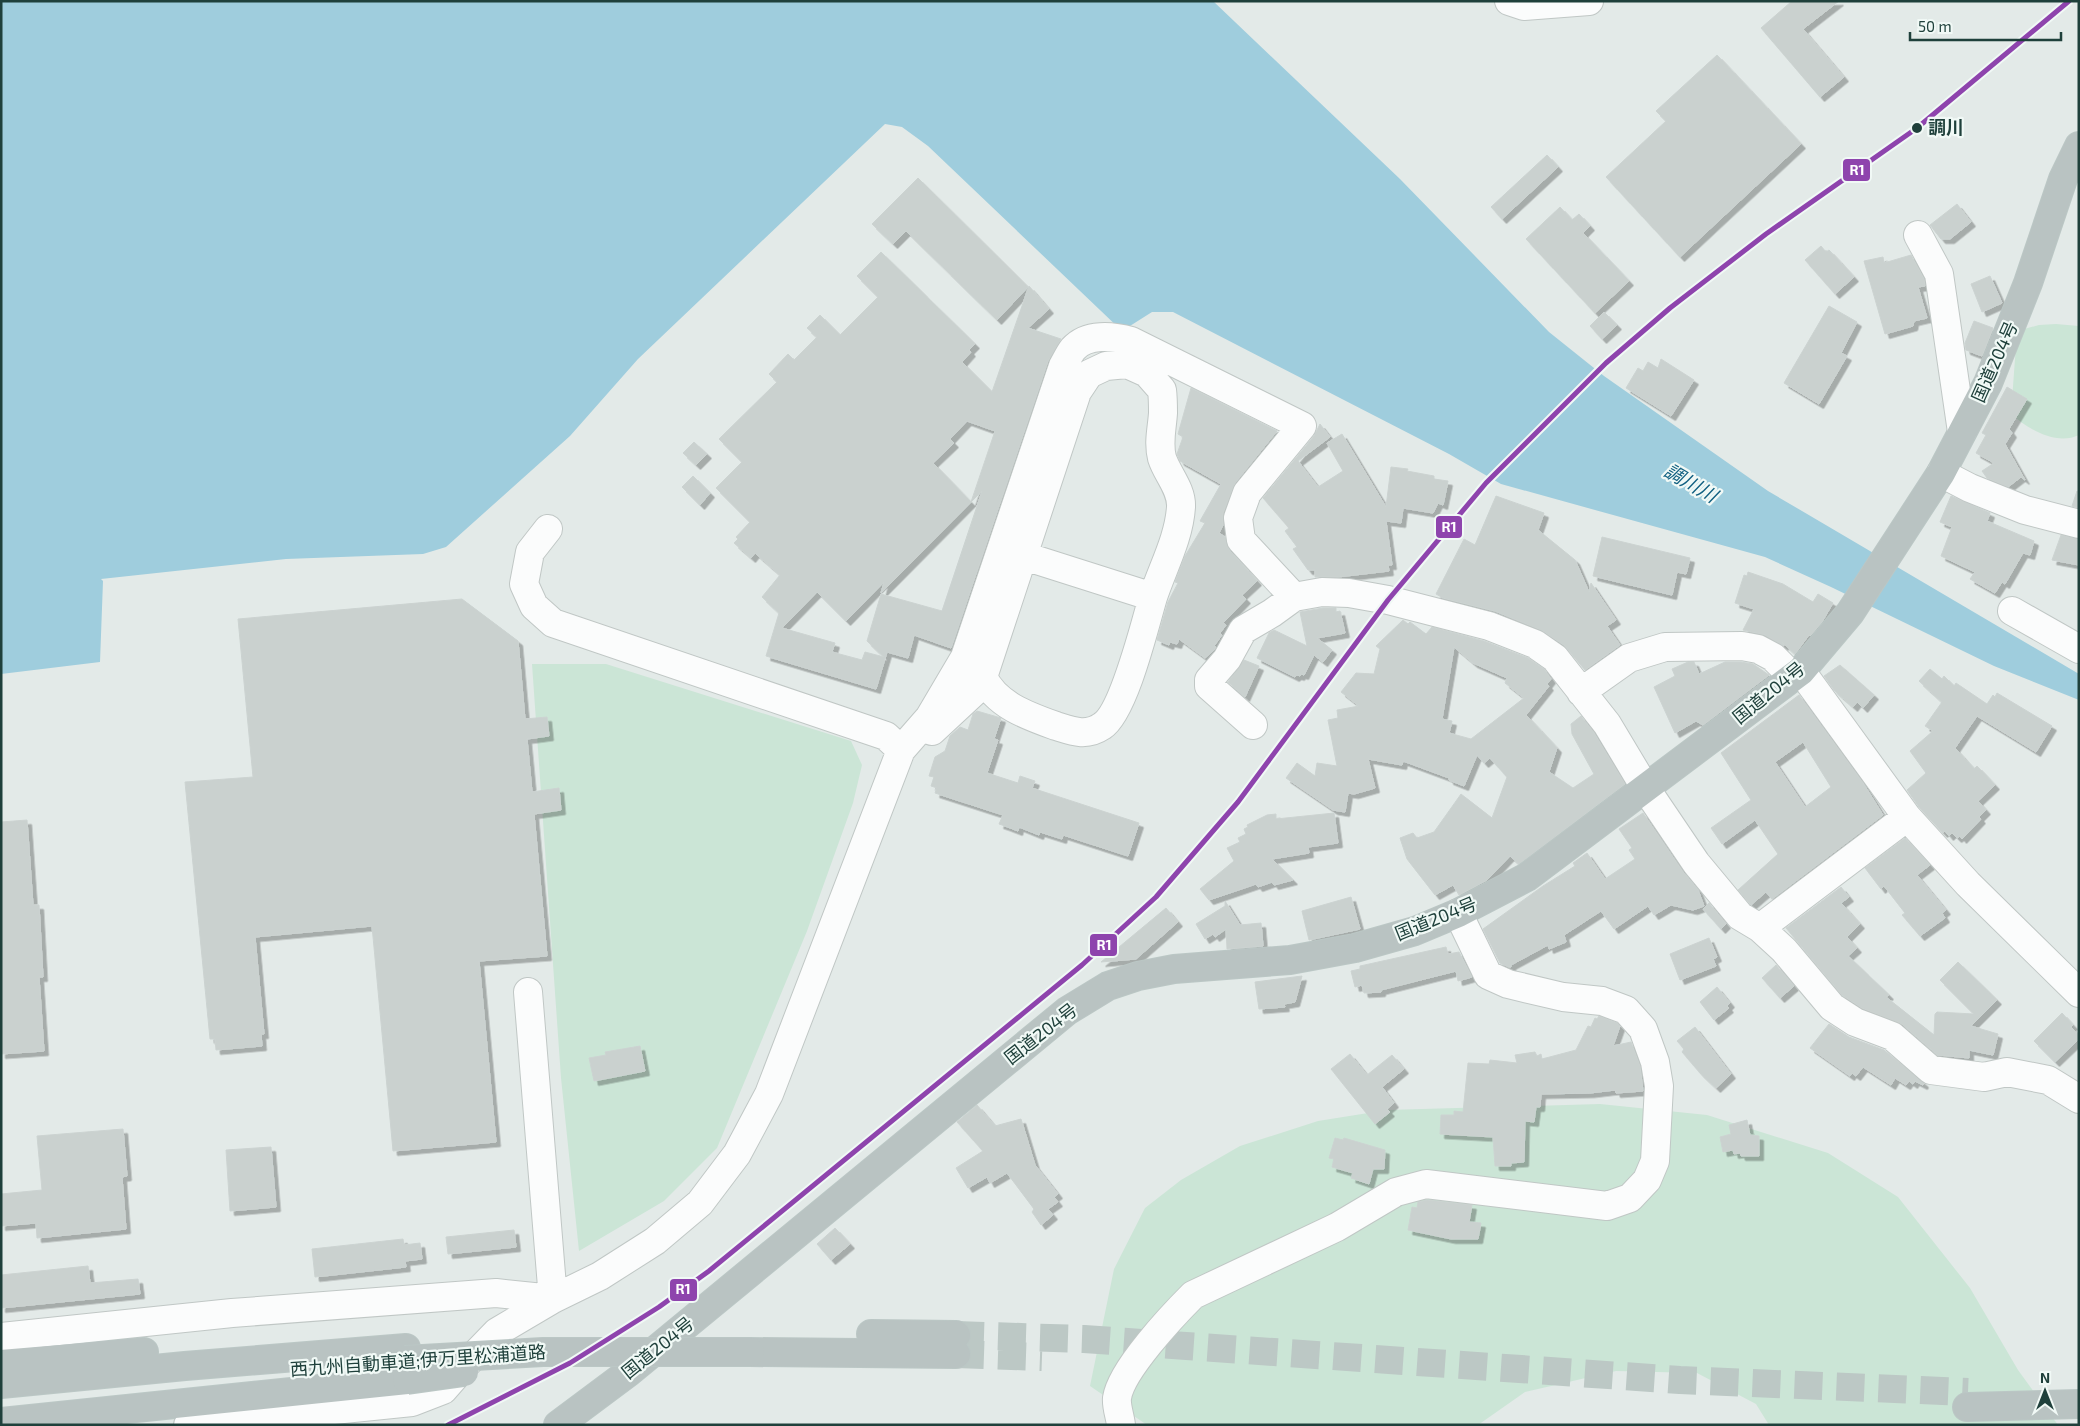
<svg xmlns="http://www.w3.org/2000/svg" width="2080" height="1426" viewBox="0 0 2080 1426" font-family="'Exo 2','Noto Sans JP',sans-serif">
	<defs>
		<filter id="shadow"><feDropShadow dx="4.5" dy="4.5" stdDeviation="0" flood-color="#0004"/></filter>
	</defs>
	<rect width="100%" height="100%" fill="#e3eae8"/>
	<path fill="#cbe5d6" d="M2056,324l23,2v109c-23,11 -51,-6 -68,-21l6,-83 22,-6z
		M532,664h74l245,77 11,24 -9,38 -46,128 -90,217 -53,53 -85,50 -18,-173z
		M1600,1104l107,11 121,38 70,44 72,91 48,82 40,55h-289l-13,-21 -59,-31 -81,-2 -91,21 -47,33h-331l-57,-39 24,-117 31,-61 36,-28 59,-34 78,-25 69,-11z"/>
	<path fill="#9fcddd" d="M1,1h1212l187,178 149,153 55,44 164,115 311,183v26l-85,-34 -163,-79 -66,-30 -264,-73 -52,-30 -276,-142h-21l-30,19 -194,-185 -26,-19 -17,-3 -247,235 -68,77 -124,111 -23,7 -137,5 -185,20 2,2 -3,81 -99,12z"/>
	<path fill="#cad1cf" stroke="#ccd3d1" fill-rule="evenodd" filter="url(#shadow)" d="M1792,1h47l-36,28 41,48 -24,20 -59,-69z
		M1717,55l84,89 -121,113 -74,-80 60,-56 -10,-10z
		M1547,155l11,12 -56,52 -11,-12z
		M918,178l110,109 -31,33 -91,-89 -13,13 -21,-20z
		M1957,204l14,18 -21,17h-9l-11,-14z
		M1560,207l12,13 7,-6 11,12 -7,7 46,48 -34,32 -69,-74z
		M1821,246l5,6 3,-2 25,27 -19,17 -30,-34z
		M881,252l94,92 -6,6 2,2 -9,10 30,30 37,-106 20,23 -21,19 33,11 -13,22 -97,287 -37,-13 -6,23 -21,-6 -11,37 -110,-33 13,-43 -17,-16 18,-22 -25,-22 -4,5 -17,-15 4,-4 -2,-2 14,-15 -34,-34 26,-26 -23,-23 58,-57 -8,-8 19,-20 6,6 23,-23 -10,-9 13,-13 20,20 38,-38 -21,-21zM967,421l28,10 -24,71 -38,-39 21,-20 -4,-4zM982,491l-40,120 -61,-17 -14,47 17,16 -19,-5 -3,8 -30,-8 3,-9 -53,-15 35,-36 29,29 38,-39 -3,11z
		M1911,255l13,24 1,7 -7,1 9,31 -13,3 -1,5 -28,8 -21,-73 19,-4 1,6z
		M1990,276l12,27 -20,9 -11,-28z
		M1829,306l28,16 -16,31 6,3 -28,48 -35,-21z
		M1604,312l13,13 -15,14 -12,-13z
		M1974,321l19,7 -11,28 -16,-6 -1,-7z
		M1661,359l33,21 -23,36 -45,-28 12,-20 5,3 5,-9 10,6z
		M2007,387l20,12 -18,30 3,4 -7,11 20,36 -4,-3 -13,10 -21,-9 -5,-7 12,-8 -18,-10 10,-18 -4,-2z
		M1191,388l86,43 -42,52 -12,30v12l-4,8 6,4 5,14 27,30 -15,14 4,4 -23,24 3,2 -6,8 2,2 -8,11 2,1 -2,3 -9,8 -26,-19 -2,5 -7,-2 -1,3 -12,-5 11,-38 10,-19 -3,-1 10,-26 20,-33 -5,-2 21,-37 -41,-23 -3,-7 6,-17 -5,-3z
		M1320,424l10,13 -32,24 20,26 25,-16 -16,-28 15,-9 44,73 5,-40 17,2 -1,2 27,5v3l14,2 -5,24 -5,-2 -5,10 -30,-5 -2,15 -15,-2 6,44h-4l1,6 -51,6h-23v-7h-7l-15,-21 4,-2 -12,-16 4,-3 -26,-30 51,-62z
		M694,442l13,12 -11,11 -13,-12z
		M693,476l17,17 -10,12 -18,-18z
		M2077,491l2,1v16l-7,-2z
		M1496,496l48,17 -6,17 37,30 14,32 2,-9 25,37 -9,6 13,19 -35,25 -21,-25 -23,-15 -46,-19 -52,-13 -7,-4 28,-55 11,6z
		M1951,496l39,17 -3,8 47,20 -4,14 -7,-2 -18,31 -3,-2 -7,11 -25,-14 5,-7 -34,-16 11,-29 -12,-5z
		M2061,535l18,4v26l-27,-5z
		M1602,537l88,21 -4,16 -9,-2 -5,23 -79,-19z
		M1748,572l35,12 30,18 5,-8 15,9 -11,19 -12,14 -1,-1 -14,19 -13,-12 2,4 -19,-11 -22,-5 11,-21 -19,-6 9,-28 3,1z
		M462,599l56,42 7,78 22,-2 2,19 -22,3 5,53 27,-4 2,22 -27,4 13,142 -68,5 17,181 -103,9 -21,-225 -117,11 9,97h-3l1,12 -46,4 -1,-11h-5l-25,-257 68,-5 -15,-158z
		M1323,608h13v4l4,-1 5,22 -28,5 15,12 -9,12 -9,-7 -10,20 -3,-1 -1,2 -3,-1 -2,2 -38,-19 12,-25 5,-3 33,16 -7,-34z
		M1403,620l5,4 2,-2 16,12 6,-7 52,14 44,17 16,11 7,10 -4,5 2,2 -23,29 31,33 -8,24 24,16 21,-14 -22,-40 -1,-10 10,-8 13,17 31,51 -106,80 -9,-8 -23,24 -28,15 -6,-10 -18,10 -28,-36 -7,-21 13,-5 4,5 17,-6 27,-38 31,24 15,-41 -17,-19 -6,5 -7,-8 -13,31 -15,-6v-2l-46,-17 -1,4 -34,-6 7,29 -21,6 -6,-1 -3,19 -12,-2 -47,-32 11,-15 18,13 2,-13 20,3 -9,-46 10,-2 -1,-8 22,-4 -18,-14 15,-19 18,1 6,-25 -4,-3zM1454,647l19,16 34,15 -2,5 19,15 -53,41 -22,-6 3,-12 -10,-2z
		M1244,660l15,6 -14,31 -17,-15z
		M1688,662h6l5,12 26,-12h16l12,2 16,11 -66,50 -7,-4 -21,12 -21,-46 21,-11 -3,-7z
		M1840,665l34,30 -11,13 -6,-6 -4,5 -19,-17 -10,-14z
		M1930,669l12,10 2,-3 10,10 2,-3 31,21 6,-9 2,2 2,-4 55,33 -16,26 -59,-36 -22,32 19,21 3,-3 18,19 -17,16 8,9 -7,7 2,2 -19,20 -2,-3 -3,2 -5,-5 -3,3 -4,-5 -2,2 -24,-26 -12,-17 19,-17 -16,-22 23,-20 -8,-5 17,-24 -23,-21z
		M1799,695l64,88 20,32 -111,84 -6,-7 -15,13 -13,-15 40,-36 -23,-34 -33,24 -11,-16 40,-28 -30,-47zM1803,742l28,45 -26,20 -30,-45z
		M977,711l24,7 -7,21 4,1 -11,33 31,10 2,-7 15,5 -3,7 107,35 -11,33 -65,-21 -1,4 -22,-7 -1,3 -20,-8 -1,4 -13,-5 -6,-2 4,-9 -68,-22 2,-5 -6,-2 3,-9 -5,-1 6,-19 10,-6 5,-15 10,-9 8,3 5,-16z
		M1334,813l4,30 -30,4 1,6 -37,6 21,21 -19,5 -2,-3 -14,5 -2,-3 -47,16 -9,-11 34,-28 -7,-13 13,-6 -2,-4 8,-4 -2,-5 4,-2 -1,-2 20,-10 9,-1v5z
		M1643,813l40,59 15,18 6,16 -11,4 -22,-5 -17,10 -6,-9 -34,23 -13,-18 -37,24 2,7 -17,7 -1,-4 -37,20v2h-2l-9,-4 -17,-34 60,-43 32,-20 -2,-3 14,-10 18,26 30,-20 -6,-9 3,-2 -13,-19z
		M27,820l6,85h6l4,72h-4l5,74 -43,3v-232z
		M1905,838l25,27 -13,10 29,35 -4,3 3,5 -25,18 -18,-21 3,-2 -21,-27 -3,3 -16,-21z
		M1841,887l8,10 -8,6 19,21 -13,13 10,11 -9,8 41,39 -3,2 48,38 1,-21 2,-2 37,2 -34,-34 18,-18 39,38 -26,26 27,8 -5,21 -24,-5v8l-31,-3 -36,-31 -40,-16 -20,-13 -56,-67z
		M1351,897l9,32 -51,11 -7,-29z
		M1225,901l15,24 21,-2 2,23 -36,3 -1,-20 -11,8 -2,-3 -8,5 -9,-15 29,-18z
		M1709,903l17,21 -5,5 -18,-20z
		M1166,908l12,14 -42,37 -35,3z
		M1709,938l8,19 -4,2 3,7 -36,14 -10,-26z
		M1446,947l2,7 11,-2 13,25 -14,4 -2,-10 -75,19v2l-17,1 -2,-8 -7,2 -4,-16 9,-2v-3z
		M1776,965l18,21 -14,12 -18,-20z
		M1302,976l-7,26 -11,2 1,3 -26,2 -4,-27z
		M1717,987l13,16 -3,3 2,2 -15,12 -14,-18z
		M2062,1013l11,12 -2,2 8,9v3l-24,23 -21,-21z
		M1599,1016l18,7 3,3 -7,20 18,-4 9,24 3,25 -27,2 -1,-3 -25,3 -49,1 -1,13h-4l-2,15 -9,-1 -1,41 -13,1v3h-16l-2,-29 -53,-3 1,-19h13v-4l9,1 5,-49 21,1 1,-4 27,3 -2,-8 20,-3 2,4 4,-2 1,5 34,-9 12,-24 3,1 4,-9 2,1z
		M1829,1024l20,13 35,13 40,33 -1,2 -8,-4 -2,3 -4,-3 -3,4 -11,-7 -4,7 -28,-18 -7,9 -4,-3 -2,3 -40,-28z
		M1695,1027l36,47 -15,14 -16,-15 -18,-21 2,-3 -7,-8z
		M640,1046l5,25 -51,10 -5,-23 17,-3 -1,-3z
		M1350,1054l17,21 25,-20 12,14 -22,18 12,16 -7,6 3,3 -15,12 -44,-55z
		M977,1105l18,21 26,-7 14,46 23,29 -4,3 4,5 -10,7 5,6 -12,10 -9,-13 2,-3 -27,-36 -17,10 -3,-6 -19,11 -12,-20 27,-17 -26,-29z
		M1747,1120l3,15 9,1v20h-18l-1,-3 -6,1 -1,-4 -10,2 -3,-15 11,-3 -2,-9z
		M123,1129l4,47 -5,1 4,52 -89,9 -1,-15 -35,3v-32l41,-4 -5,-54z
		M1335,1138l8,2 1,-2 41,12 -1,19h-11l-4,15 -18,-6 2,-5 -21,-6 2,-8 -5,-1z
		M271,1147l5,60 -46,4 -4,-61z
		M1427,1200l45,5 -3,17 12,1 -3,16h-27l-43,-9 4,-23 5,1 1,-6z
		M835,1228l15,16 -19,16 -14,-16z
		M514,1230l2,17 -68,7 -2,-17z
		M403,1239l1,6 16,-2 2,16 -17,2 1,6 -91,10 -3,-28z
		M88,1266l2,17 48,-4 2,15 -139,14v-33z"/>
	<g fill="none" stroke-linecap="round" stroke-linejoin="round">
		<path stroke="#bcc8c5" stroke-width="28" stroke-dasharray="28 14" stroke-linecap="butt" d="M956,1335l128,4 596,41 288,12
			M956,1354l86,3"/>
		<g stroke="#c0c7c5" stroke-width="30">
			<path id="minor" d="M1509,1l15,5 65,-5
				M1918,235l21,39 23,158
				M1127,364l20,9 15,17c1,8 1,15 1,23 -1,16 -5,29 -1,45 5,16 20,31 19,49 -2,31 -18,60 -28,90 -8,27 -29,115 -51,129 -16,11 -30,5 -46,0 -28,-10 -60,-21 -73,-49l94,-285 12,-18 17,-8z
				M1941,473l29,15 55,22 54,14
				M548,529l-18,23 -6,32 10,22 19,17 333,113 15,14
				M1024,556l129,41
				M2012,611l67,38
				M1801,671l106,146 61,67 111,109
				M1581,692l48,-34 36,-11 77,-1 16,3 15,8 20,20
				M1253,725l-44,-39v-6l18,-21 16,-29 29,-17 22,-16
				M932,731l42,-39 9,-15
				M1760,928l147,-111
				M528,992l25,307
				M1,1337l231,-24 264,-20 57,6
				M188,1425l224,-23 31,-12 21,-24 33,-34 56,-33 47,-23 55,-35 45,-38 37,-49 32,-60 132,-344 28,-32 36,-61 98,-291c3,-5 6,-12 10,-17 14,-16 40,-13 58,-8l171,85 -55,67 -9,25 3,22 53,57 28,-5 27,1 39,7 101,26 46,18 20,14 52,66 39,65 50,74 44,53 20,12 24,22 48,57 23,15 37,14 39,34 53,7 23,-5 41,8 31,19
				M1121,1425c-1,-9 -5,-19 -4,-27 4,-28 56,-83 76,-103l144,-68 59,-35 30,-8 181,22 23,-8 17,-18 8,-19 4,-75 -4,-24 -12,-33 -17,-19 -24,-9 -39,-4 -55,-13 -20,-9 -30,-62"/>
		</g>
		<g stroke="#bbc7c5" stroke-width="30">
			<path id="highway" d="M871,1334l85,1
				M750,1352l206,2
				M1,1364l143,-12
				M1,1384l184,-18 221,-18
				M1967,1407l112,-3
				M1,1422l406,-42
				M558,1425l71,-53 438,-361 41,-25 30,-10 36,-7 116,-9 65,-12 60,-17 43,-18 69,-36 274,-206 49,-58 91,-140 47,-90 40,-100 35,-104 16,-33"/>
		</g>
		<use href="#minor" stroke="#fbfcfc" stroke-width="28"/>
		<use href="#highway" stroke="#b9c3c2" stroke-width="28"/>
		<g stroke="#bbc7c5" stroke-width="30" stroke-linecap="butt">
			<path id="highway-bridge" d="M405,1360l138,-8h207
				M407,1380l57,-8"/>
		</g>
		<use href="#highway-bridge" stroke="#b9c3c2" stroke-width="28"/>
		<g stroke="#f1f9f6" stroke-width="9">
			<path id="rail-1" d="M448,1425l122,-62 89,-56 50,-36 373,-306 74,-68 82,-95 150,-202 98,-117 120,-120 64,-55 96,-74 151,-106 152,-127"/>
		</g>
		<use href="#rail-1" stroke="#8e44ad" stroke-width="5"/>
	</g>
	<circle fill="#1f403b" stroke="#f1f9f6" stroke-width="2" cx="1917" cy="128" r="6"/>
	<g text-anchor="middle" stroke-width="4.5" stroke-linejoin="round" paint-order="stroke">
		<g font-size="18" font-weight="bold" fill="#1f403b" stroke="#f1f9f6" text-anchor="start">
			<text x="1928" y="134">調川</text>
		</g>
		<g font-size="18" fill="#1f403b" stroke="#f1f9f6">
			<text transform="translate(1995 362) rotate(-66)" y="6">国道204号</text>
			<text transform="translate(1769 693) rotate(-39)" y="6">国道204号</text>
			<text transform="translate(1436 919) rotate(-22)" y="6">国道204号</text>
			<text transform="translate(1041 1034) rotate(-38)" y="6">国道204号</text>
			<text transform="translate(658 1348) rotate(-39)" y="6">国道204号</text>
			<text transform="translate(418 1361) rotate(-4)" y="6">西九州自動車道;伊万里松浦道路</text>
		</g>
		<g font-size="19" font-style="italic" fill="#126182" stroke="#f1f9f6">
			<text transform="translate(1691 483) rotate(30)" y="7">調川川</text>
		</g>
	</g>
	<g stroke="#f1f9f6" stroke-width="2">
		<rect x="1842" y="158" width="29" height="24" rx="5" fill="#8e44ad"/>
		<rect x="1435" y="515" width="28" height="24" rx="5" fill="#8e44ad"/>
		<rect x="1089" y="933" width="29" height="24" rx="5" fill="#8e44ad"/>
		<rect x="669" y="1278" width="29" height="24" rx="5" fill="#8e44ad"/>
	</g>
	<g font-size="14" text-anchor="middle" font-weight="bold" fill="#fff">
		<text x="1857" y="175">R1</text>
		<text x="1449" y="532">R1</text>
		<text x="1104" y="950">R1</text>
		<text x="683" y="1294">R1</text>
	</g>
	<rect width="2080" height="1426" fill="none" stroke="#1f403b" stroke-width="5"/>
	<g transform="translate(2045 1391)" stroke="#f1f9f6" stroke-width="4" paint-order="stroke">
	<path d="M0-4L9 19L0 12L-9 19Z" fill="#1f403b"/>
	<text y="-8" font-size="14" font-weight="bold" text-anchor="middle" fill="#1f403b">N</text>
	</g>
	<path d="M1910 32v8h151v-8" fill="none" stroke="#1f403b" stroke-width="2.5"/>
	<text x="1918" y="32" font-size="15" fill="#1f403b" stroke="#f1f9f6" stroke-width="4" paint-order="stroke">50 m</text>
</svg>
